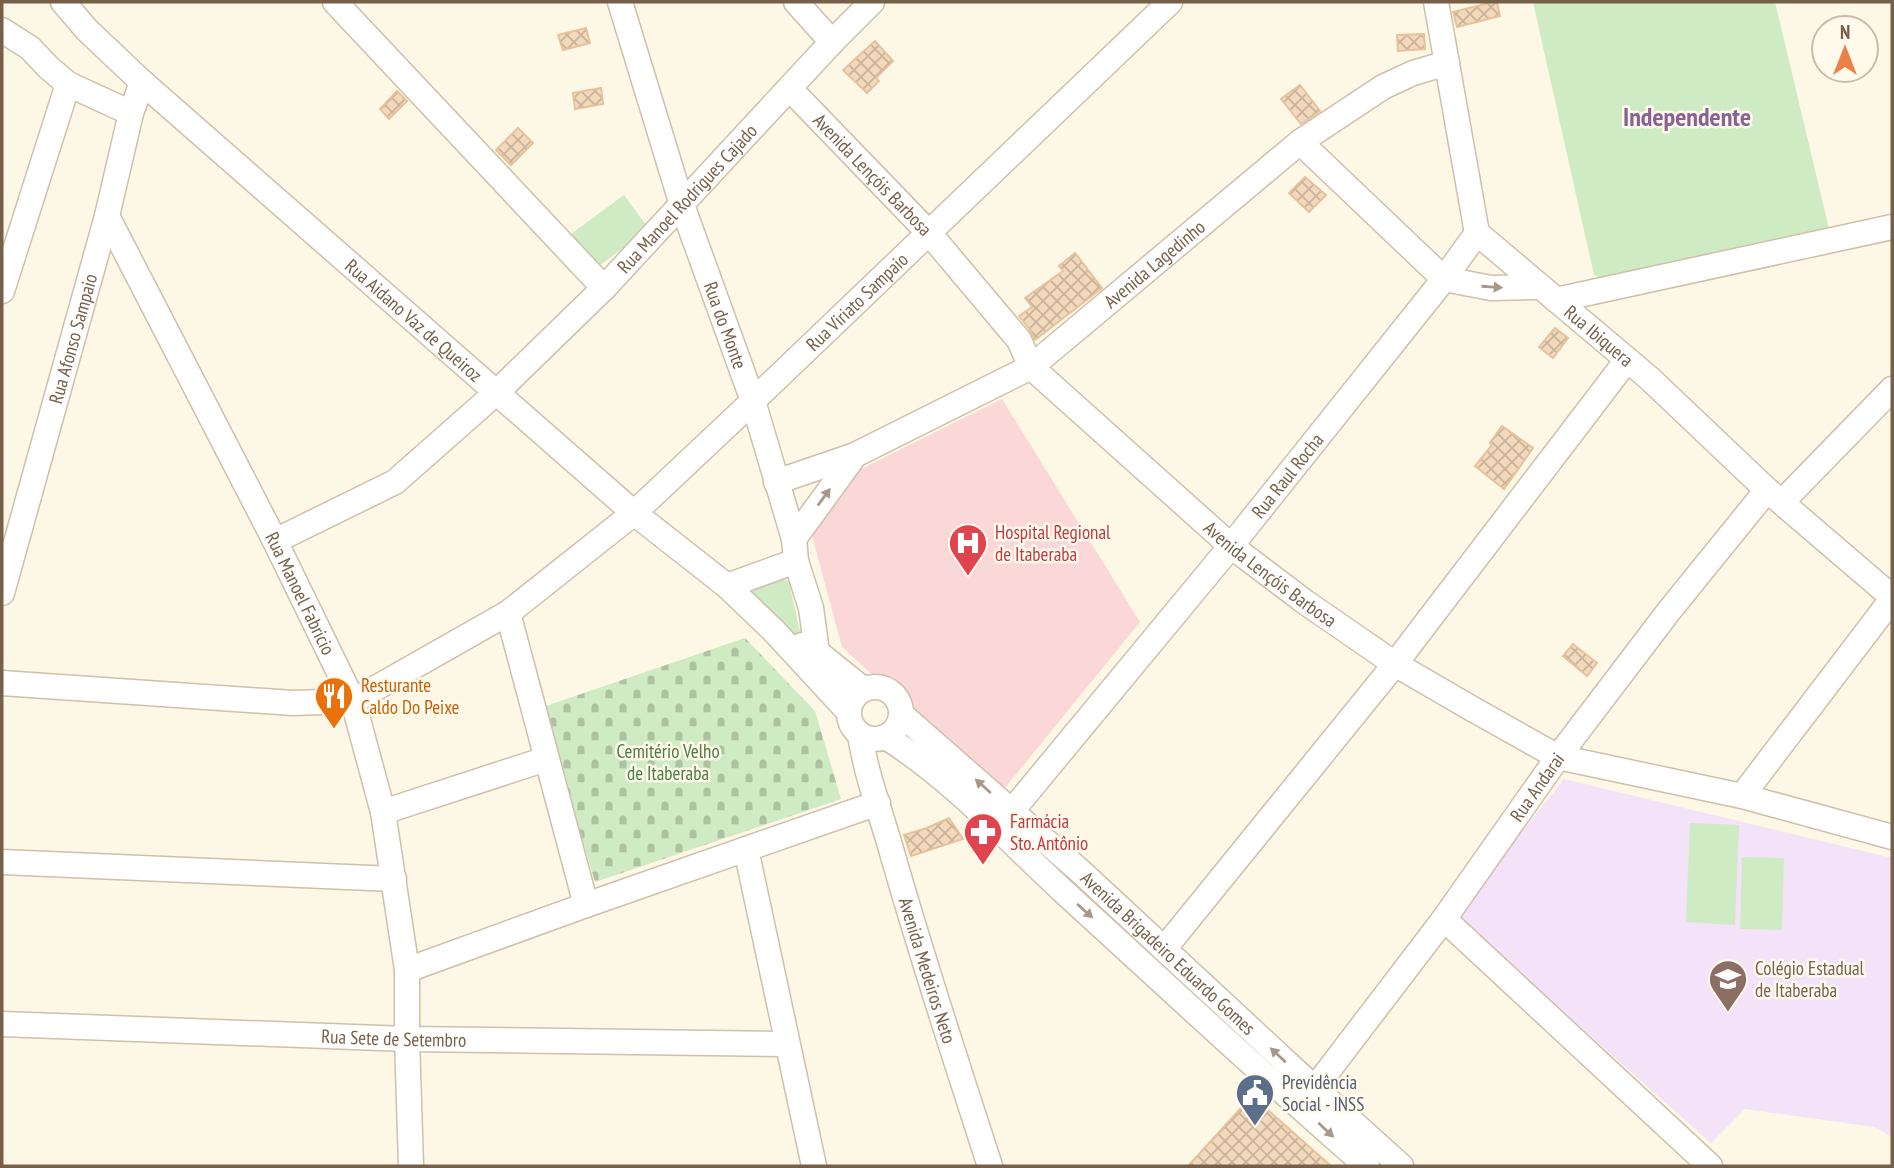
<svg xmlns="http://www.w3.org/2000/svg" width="1894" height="1168" viewBox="0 0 1894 1168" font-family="'PT Sans Narrow',sans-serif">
	<defs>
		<pattern id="cemetery-stones" width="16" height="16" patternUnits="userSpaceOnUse" patternTransform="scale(1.75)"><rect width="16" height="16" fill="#ceebc3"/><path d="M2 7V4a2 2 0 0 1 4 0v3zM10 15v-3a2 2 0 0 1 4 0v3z" fill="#acc2a0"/></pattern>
		<pattern id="building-cross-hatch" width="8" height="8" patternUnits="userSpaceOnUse" patternTransform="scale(1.75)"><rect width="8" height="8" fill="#f3d9bc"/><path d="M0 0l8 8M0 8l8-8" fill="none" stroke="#cab39b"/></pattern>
	</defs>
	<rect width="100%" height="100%" fill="#fdf7e5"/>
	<path fill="#f4e2f9" d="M1564,779l328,79v279l-18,-10 -129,-18 -34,34 -256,-227z"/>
	<path fill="#fbd8d8" d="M1002,399l138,223 -139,171 -159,-146 -31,-115 40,-58z"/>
	<path fill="#ceebc3" d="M1533,2h242l55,231 -218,50 -18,-8z
		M624,195l25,34 -53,39 -25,-34z
		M783,578l6,4 12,54 -4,2 -53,-43z
		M1690,823l49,2 -4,100 -49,-3z
		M1742,857l42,1 -2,72 -42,-1z"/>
	<path fill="url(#cemetery-stones)" d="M745,638l70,73 26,88 -246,83 -52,-175z"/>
	<path fill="url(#building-cross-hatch)" stroke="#e7c29c" stroke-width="2" d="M1493,2h4l3,14 -43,11 -4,-15z
		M586,28l4,15 -27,7 -5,-15z
		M1424,34l1,15 -27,2 -1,-16z
		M875,41l18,20 -17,17 3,3 -12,12 -24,-23z
		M1300,85l20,26 -19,13 -20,-25z
		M601,88l2,16 -28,5 -2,-16z
		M397,91l10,10 -18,18 -9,-10z
		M518,128l15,15 -22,22 -15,-15z
		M1305,177l21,18 -17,17 -20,-19z
		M1075,253l27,35 -67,52 -5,-10 -11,-14 13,-9 -7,-9 38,-27 -4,-5z
		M1555,328l13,10 -15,20 -14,-11z
		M1502,426l31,22 -29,41 -29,-23 17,-21 -2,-2z
		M1573,644l24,19 -10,13 -24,-20z
		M949,818l14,21 -52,17 -7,-21 23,-7z
		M1252,1096l79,70h-143z"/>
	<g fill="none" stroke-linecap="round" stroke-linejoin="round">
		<g stroke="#cfc0ab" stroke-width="27">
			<g id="minor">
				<path id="s1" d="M63,2l24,28 55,52 492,431 93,73 47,45 74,80"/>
				<path d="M335,2l269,286"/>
				<path id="s2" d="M620,2l62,203 71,196 41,138 2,22 15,47 6,44"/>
				<path d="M796,2l36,40"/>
				<path id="s3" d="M1436,2l41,231 172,145 118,112 125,107"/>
				<path d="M2,30l28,18 19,20 19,16 63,29"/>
				<path id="s4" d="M790,89l139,144 90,107 12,27 200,179 74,56 90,62 74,43 89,50 184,39 150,41"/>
				<path d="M1300,142l144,137 47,9 49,-1"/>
				<path id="s5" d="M107,216l168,325 78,160 30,111 24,158v69l4,127"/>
				<path d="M2,291l66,-207"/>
				<path d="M1556,300l336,-73"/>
				<path id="s6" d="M776,482l79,-27 176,-88 269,-225 83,-55 30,-14 34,-10"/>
				<path d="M1782,502l110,-113"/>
				<path d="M794,539l61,-84"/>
				<path id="s7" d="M275,541l120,-59 102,-90 107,-104 228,-246 40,-40"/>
				<path d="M727,586l69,-25"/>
				<path id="s8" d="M2,593l105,-377 24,-103 11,-31"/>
				<path d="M508,613l78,292"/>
				<path d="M802,645l15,7 46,37"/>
				<path id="s9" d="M2,683l291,20 60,-2 155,-88 126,-100 119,-112 417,-399"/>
				<circle cx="875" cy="713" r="26"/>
				<path id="s10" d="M902,715l178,156 220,204 101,91"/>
				<path id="s11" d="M860,735c6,39 20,76 31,114 30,106 65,212 99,317"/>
				<path d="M886,737c66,42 120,101 177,154 101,92 201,186 304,275"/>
				<path d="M1742,796l150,-197"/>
				<path d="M383,812l163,-53"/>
				<path id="s12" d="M999,830l12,-18 220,-266 213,-267 33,-46"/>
				<path d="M746,849l68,317"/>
				<path d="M2,862l392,17"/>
				<path d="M1444,919l266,247"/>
				<path d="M1164,949l231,-285 232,-304"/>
				<path d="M407,970l179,-65 292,-102"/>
				<path id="s13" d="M2,1024l405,15 380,5"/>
				<path id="s14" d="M1315,1088l129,-169 114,-162 111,-146 98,-121"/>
			</g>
		</g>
		<use href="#minor" stroke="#fff" stroke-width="24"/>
	</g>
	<defs><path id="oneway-solid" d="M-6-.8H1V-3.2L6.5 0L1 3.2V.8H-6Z" transform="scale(1.75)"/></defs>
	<g fill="#a79889">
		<use href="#oneway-solid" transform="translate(1492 287) rotate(4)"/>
		<use href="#oneway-solid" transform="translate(824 497) rotate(-54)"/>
		<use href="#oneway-solid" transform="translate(983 786) rotate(-138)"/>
		<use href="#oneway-solid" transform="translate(1085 911) rotate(42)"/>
		<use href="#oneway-solid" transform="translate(1278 1055) rotate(-137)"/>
		<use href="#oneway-solid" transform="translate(1326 1130) rotate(43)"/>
	</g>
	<defs>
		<g id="hospital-pin" transform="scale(2.0125)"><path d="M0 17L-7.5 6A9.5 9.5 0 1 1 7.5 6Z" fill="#e0444e" stroke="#fffaec"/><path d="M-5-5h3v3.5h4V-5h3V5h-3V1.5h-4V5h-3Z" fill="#fff"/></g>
		<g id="restaurant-pin" transform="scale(2.0125)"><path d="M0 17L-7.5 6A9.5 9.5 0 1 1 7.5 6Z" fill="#e8710a" stroke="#fffaec"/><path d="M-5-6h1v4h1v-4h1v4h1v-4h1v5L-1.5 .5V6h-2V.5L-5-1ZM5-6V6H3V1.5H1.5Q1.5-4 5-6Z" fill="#fff"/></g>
		<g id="pharmacy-pin" transform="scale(2.0125)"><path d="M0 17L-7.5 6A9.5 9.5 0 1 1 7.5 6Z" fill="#e0444e" stroke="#fffaec"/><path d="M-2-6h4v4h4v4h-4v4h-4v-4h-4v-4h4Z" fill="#fff"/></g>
		<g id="school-pin" transform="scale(2.0125)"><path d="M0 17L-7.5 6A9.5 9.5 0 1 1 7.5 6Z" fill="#8d6e63" stroke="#fffaec"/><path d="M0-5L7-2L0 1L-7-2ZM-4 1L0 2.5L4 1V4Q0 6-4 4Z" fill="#fff"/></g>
		<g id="civic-pin" transform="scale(2.0125)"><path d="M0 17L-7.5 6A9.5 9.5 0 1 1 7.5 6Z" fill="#5c6f8a" stroke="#fffaec"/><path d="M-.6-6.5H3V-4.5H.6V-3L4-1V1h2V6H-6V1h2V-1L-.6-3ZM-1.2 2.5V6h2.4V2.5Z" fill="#fff"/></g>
	</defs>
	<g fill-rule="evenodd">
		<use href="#hospital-pin" x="968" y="543"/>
		<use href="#restaurant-pin" x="334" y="696"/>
		<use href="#pharmacy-pin" x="983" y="832"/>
		<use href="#school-pin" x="1728" y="979"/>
		<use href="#civic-pin" x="1255" y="1093"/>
	</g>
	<g text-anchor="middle" stroke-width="5" stroke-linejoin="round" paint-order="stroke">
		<g font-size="19" fill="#776049" stroke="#fffaec">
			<text dy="7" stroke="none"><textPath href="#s4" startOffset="119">Avenida Lençóis Barbosa</textPath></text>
			<text dy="7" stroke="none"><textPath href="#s7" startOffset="541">Rua Manoel Rodrigues Cajado</textPath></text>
			<text dy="7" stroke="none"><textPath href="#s6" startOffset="441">Avenida Lagedinho</textPath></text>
			<text dy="7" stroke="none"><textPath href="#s9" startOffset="998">Rua Viriato Sampaio</textPath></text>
			<text dy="7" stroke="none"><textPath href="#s1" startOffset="474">Rua Aidano Vaz de Queiroz</textPath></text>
			<text dy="7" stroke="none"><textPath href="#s2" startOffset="340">Rua do Monte</textPath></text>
			<text dy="7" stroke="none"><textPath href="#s3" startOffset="394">Rua Ibiquera</textPath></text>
			<text dy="7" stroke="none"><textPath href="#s8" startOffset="264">Rua Afonso Sampaio</textPath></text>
			<text dy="7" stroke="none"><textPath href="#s12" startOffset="457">Rua Raul Rocha</textPath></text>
			<text dy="7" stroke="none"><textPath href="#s4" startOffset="686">Avenida Lençóis Barbosa</textPath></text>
			<text dy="7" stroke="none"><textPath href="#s5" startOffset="424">Rua Manoel Fabricio</textPath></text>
			<text dy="7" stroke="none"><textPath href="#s14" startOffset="374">Rua Andarai</textPath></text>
			<text dy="7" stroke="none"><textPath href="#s10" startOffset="357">Avenida Brigadeiro Eduardo Gomes</textPath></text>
			<text dy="7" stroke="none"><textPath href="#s11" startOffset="245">Avenida Medeiros Neto</textPath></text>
			<text dy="7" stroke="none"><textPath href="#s13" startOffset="392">Rua Sete de Setembro</textPath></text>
		</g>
		<g font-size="19" fill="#be3a42" stroke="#fffaec" text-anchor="start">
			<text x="995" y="539">Hospital Regional<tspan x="995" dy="22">de Itaberaba</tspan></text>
			<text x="1010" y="828">Farmácia<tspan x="1010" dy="22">Sto. Antônio</tspan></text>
		</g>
		<g font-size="19" fill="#c56008" stroke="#fffaec" text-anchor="start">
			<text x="361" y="692">Resturante<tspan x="361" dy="22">Caldo Do Peixe</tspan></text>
		</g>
		<g font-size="19" fill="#4b7d41" stroke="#fffaec">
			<text x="668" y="758">Cemitério Velho<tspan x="668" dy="22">de Itaberaba</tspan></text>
		</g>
		<g font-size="19" fill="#785e54" stroke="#fffaec" text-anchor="start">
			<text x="1755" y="975">Colégio Estadual<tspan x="1755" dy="22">de Itaberaba</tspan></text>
		</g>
		<g font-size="19" fill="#4e5e75" stroke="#fffaec" text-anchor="start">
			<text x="1282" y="1089">Previdência<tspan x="1282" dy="22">Social - INSS</tspan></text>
		</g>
		<g font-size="26" font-weight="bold" fill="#8a6194" stroke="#fffaec">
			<text x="1687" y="126">Independente</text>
		</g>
	</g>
	<rect width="1894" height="1168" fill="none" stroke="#776049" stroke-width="7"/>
	<g transform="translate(1845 49)"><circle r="33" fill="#fffaec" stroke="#c9bcab" stroke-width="2"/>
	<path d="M0-5L12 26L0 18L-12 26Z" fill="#eb8047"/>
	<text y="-10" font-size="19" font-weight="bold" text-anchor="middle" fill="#776049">N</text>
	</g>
</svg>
